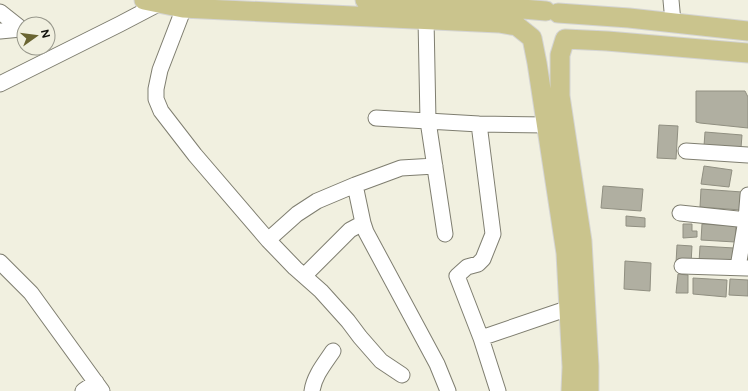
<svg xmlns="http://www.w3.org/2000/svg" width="748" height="391" viewBox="0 0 748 391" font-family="Figtree,sans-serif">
	<rect width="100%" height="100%" fill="#f1f0e0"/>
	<path fill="#b0afa1" stroke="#908f81" d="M696,91h49l3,6v31l-48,-5 -4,-1z
		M659,125l19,1 -2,33 -19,-1z
		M705,132l37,3 -1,13 -37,-2z
		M704,166l28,4 -3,17 -28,-3z
		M603,186l40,3 -2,22 -40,-3z
		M701,189l41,3 -1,18 -41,-3z
		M626,216l19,2v9l-19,-1z
		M683,224h9v7h5v6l-14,1z
		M702,224l34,2 -1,16 -34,-2z
		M677,245l15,1 -1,18 -15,-1z
		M700,246l34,2 -1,17 -34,-3z
		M625,261l26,2 -1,28 -26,-2z
		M678,274l10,1v18h-12z
		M693,278l34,2 -1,17 -33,-3z
		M730,279l18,1v16l-19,-1z"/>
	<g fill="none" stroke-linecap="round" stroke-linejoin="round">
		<g stroke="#7f7e70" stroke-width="17">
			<path id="minor" d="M187,0l-27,70 -4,19v10l5,12 34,44 73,85 27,28 26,23 27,30 12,16 21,24 21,14
				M671,0l2,22
				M0,12l24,19
				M426,19l2,102 17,113
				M0,31l21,-2
				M0,84l120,-60 40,-21 2,-3
				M376,118l103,6 68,1
				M479,124l14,110 -10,25 -5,5 -11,3 -10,9 24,62 17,53
				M686,151l62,4
				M355,185l8,38 3,9 71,132 11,27
				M680,213l68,7
				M268,240l29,-26 20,-13 38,-16 46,-17 34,-2
				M0,262l31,31 71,98
				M682,266l65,2
				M738,267l8,-47 2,-25
				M304,276l46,-46 13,-7
				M481,338l88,-30
				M83,391l13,-9
				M312,391c2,-15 13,-28 21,-40"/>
		</g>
		<g stroke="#d4d4d3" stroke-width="21">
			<path id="major" d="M144,0l39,8 316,15 18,3 15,12 5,25 29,190 6,114 -1,24
				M365,0l134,7 47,4
				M558,13l71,5 119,13
				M589,391v-25l-7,-125 -22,-145v-41l5,-16 42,2 141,12"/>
		</g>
		<use href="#minor" stroke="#fff" stroke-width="15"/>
		<use href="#major" stroke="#cac48d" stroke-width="19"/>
	</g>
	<g transform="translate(36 36) rotate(76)"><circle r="19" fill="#f1f0e0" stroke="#97978b"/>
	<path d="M0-3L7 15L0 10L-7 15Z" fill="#6a6532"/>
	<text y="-6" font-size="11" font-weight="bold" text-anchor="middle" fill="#11110c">N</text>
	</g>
</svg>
